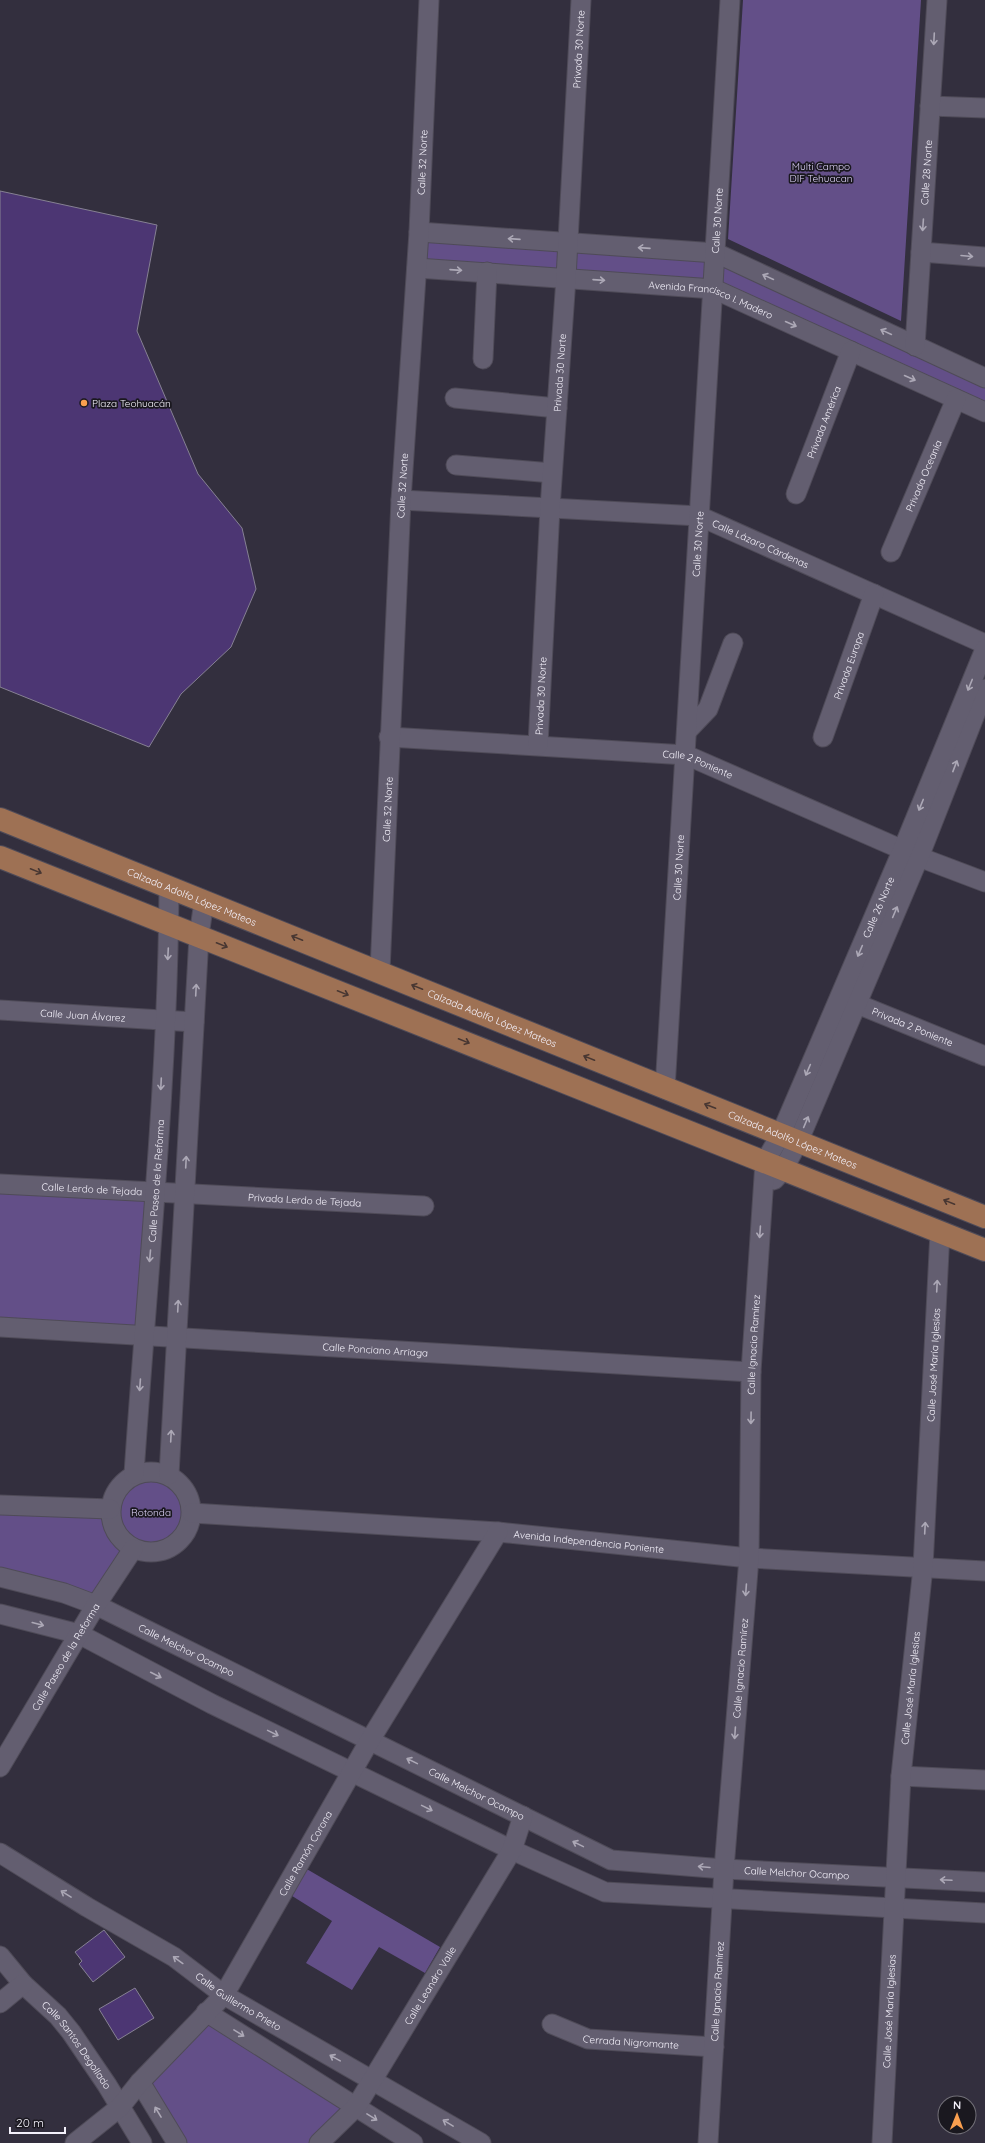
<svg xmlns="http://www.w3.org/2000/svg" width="985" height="2143" viewBox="0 0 985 2143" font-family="Quicksand,sans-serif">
	<rect width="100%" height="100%" fill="#332f3e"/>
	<path fill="#634f88" d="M743,0h178l-20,321 -173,-82z
		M419,232l297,21 269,128v27l-271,-119 -297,-21z
		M0,1184l155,9 -12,142 -143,-8z
		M143,1474c42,0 56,33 36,67l-27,11 -13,-4 -19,-14 -7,-23 7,-20 9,-10z
		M0,1507l108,4 7,25 13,15 -33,54 -95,-30z
		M305,1868l135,79 -15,26 -46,-26 -27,43 -46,-27 26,-42 -43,-27z
		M206,2012l150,95 -37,36h-142l-37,-61z"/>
	<path fill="#4c3673" stroke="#868193" d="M0,191l157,34 -20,106 61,143 44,54 14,61 -25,58 -50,47 -32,53 -149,-60z
		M104,1930l21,27 -32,25 -14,-18 3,-3 -7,-9z
		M135,1988l19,30 -36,22 -19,-31z"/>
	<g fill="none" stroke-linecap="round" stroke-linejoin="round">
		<g stroke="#4f4b58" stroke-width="21">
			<g id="minor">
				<path d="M930,106l55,2"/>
				<path d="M419,232l297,21 269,125"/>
				<path d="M921,252l64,5"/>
				<path id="s1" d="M417,268l297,21 271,123"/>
				<path id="s2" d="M915,346l22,-346"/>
				<path d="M483,359l4,-87"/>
				<path d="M455,398l102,10"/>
				<path d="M456,465l96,8"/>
				<path id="s3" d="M796,494l55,-143"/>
				<path id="s4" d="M401,500l298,16 286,128"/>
				<path id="s5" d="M891,552l65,-153"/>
				<path d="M687,731l21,-22 25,-66"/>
				<path id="s6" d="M389,737l297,18 233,102 66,25"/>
				<path id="s7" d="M823,737l51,-143"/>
				<path id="s8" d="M538,745l12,-237 16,-230 15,-278"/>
				<path id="s9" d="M380,971l21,-471 18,-268 10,-232"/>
				<path id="s10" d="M845,999l140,57"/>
				<path id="s11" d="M0,1010l194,12"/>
				<path id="s12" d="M665,1089l65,-1089"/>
				<path d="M774,1180l9,-10 16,-30 120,-283 66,-168"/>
				<path id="s13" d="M0,1184l424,22"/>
				<path id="s14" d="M0,1327l751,45"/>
				<circle cx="151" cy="1512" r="40"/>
				<path id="s15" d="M134,1474c13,-195 34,-391 35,-587"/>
				<path d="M169,1475l30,-539 5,-35"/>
				<path d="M0,1505l110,4"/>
				<path id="s16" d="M192,1513l306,19 251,26 236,13"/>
				<path id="s17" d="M0,1577l64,16 32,12 515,255 113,9 261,13"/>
				<path d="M0,1614l79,20 133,70 300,146 93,42 380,21"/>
				<path id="s18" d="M0,1767l96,-162 37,-56"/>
				<path d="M901,1776l84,4"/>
				<path id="s19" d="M0,1853l87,54 87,50 50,38 257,148"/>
				<path id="s20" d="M0,1956l23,28 35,32 13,16 36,53 35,58"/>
				<path d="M0,2003l23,-19"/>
				<path d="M206,2012l207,131"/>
				<path id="s21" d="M552,2024l36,15 126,8"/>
				<path d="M140,2082l37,61"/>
				<path id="s22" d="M75,2143l45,-36 20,-25 84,-87 146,-255 128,-208"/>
				<path id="s23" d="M319,2143l37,-36 156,-257 11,-34"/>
				<path id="s24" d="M708,2143l16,-274 25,-311 2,-186 14,-210 16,-28 122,-285 82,-200"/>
				<path id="s25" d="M882,2143l19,-367 22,-209 17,-335"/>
			</g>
		</g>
		<g stroke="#4f4b58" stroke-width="24">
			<g id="primary">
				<path id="s26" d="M0,819l985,398"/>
				<path d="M0,857l985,393"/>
			</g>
		</g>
		<use href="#minor" stroke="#635e70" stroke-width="19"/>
		<use href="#primary" stroke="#9e7154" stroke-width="22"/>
	</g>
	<defs><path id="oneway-shaft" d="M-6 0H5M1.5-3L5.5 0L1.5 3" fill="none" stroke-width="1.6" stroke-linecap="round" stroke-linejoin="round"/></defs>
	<g stroke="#aca8b6">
		<use href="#oneway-shaft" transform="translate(934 39) rotate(93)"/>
		<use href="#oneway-shaft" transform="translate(923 225) rotate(94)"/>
		<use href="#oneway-shaft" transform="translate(514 239) rotate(-176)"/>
		<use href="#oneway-shaft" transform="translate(644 248) rotate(-176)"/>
		<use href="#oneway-shaft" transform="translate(967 256) rotate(5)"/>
		<use href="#oneway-shaft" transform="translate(456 270) rotate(4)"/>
		<use href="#oneway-shaft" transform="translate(768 277) rotate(-155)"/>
		<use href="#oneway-shaft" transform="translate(599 280) rotate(4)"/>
		<use href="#oneway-shaft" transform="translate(791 324) rotate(24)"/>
		<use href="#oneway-shaft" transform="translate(886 332) rotate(-155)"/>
		<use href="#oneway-shaft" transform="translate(910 378) rotate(24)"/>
		<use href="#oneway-shaft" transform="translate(970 685) rotate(112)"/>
		<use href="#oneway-shaft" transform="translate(955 766) rotate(-69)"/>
		<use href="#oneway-shaft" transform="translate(921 805) rotate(112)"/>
		<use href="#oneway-shaft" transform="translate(895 912) rotate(-67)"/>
		<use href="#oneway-shaft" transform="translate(860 951) rotate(113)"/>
		<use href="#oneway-shaft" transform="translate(168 954) rotate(93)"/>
		<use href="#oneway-shaft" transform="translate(196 990) rotate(-87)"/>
		<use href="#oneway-shaft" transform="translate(808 1070) rotate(113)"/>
		<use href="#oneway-shaft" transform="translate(161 1084) rotate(93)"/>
		<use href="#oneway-shaft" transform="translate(806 1122) rotate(-67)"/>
		<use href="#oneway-shaft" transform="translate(186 1162) rotate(-87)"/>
		<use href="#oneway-shaft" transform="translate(760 1232) rotate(94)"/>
		<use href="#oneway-shaft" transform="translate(150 1256) rotate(95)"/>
		<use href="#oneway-shaft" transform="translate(937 1286) rotate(-87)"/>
		<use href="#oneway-shaft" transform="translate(178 1306) rotate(-87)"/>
		<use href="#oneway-shaft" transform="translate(140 1385) rotate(94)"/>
		<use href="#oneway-shaft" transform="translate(751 1418) rotate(91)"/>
		<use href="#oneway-shaft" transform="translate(171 1436) rotate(-87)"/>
		<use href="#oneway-shaft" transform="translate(925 1528) rotate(-87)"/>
		<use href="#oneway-shaft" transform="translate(746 1590) rotate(94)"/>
		<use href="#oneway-shaft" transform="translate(38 1624) rotate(15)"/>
		<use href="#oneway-shaft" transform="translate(156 1675) rotate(27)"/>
		<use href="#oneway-shaft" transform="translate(273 1733) rotate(26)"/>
		<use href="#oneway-shaft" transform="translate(735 1733) rotate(94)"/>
		<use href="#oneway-shaft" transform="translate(412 1761) rotate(-154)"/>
		<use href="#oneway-shaft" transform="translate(427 1808) rotate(26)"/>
		<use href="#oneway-shaft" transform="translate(578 1844) rotate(-154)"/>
		<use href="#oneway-shaft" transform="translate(704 1867) rotate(-175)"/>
		<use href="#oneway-shaft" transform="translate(946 1880) rotate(-177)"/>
		<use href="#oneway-shaft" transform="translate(66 1894) rotate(-148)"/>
		<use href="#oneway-shaft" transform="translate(178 1960) rotate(-144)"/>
		<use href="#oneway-shaft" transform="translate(239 2033) rotate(32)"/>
		<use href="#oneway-shaft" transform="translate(335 2058) rotate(-151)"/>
		<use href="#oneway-shaft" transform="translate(158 2112) rotate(-121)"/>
		<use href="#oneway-shaft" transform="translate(372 2117) rotate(32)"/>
		<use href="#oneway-shaft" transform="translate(448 2123) rotate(-149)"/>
	</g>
	<g stroke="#483732">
		<use href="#oneway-shaft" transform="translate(36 871) rotate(22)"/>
		<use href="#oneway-shaft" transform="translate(297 938) rotate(-158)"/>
		<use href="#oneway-shaft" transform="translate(222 945) rotate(22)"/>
		<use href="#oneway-shaft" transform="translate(417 987) rotate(-158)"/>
		<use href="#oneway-shaft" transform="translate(343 993) rotate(22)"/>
		<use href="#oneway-shaft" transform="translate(464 1041) rotate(22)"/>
		<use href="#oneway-shaft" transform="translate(589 1058) rotate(-158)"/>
		<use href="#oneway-shaft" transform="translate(710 1106) rotate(-159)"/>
		<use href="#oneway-shaft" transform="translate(949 1202) rotate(-158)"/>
	</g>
	<circle fill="#fa9f4f" stroke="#1a181f" stroke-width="1.5" cx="84" cy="403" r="4"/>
	<g text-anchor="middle" stroke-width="3.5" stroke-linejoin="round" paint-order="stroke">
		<g font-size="10" fill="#f4f1fb" stroke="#1a181f">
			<text dy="4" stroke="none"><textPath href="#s8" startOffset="697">Privada 30 Norte</textPath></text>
			<text dy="4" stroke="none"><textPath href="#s9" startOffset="810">Calle 32 Norte</textPath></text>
			<text dy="4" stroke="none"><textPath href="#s2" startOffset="174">Calle 28 Norte</textPath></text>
			<text dy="4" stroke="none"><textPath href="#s12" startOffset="870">Calle 30 Norte</textPath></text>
			<text dy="4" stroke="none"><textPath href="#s1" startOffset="297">Avenida Francisco I. Madero</textPath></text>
			<text dy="4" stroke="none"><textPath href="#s8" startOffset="373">Privada 30 Norte</textPath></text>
			<text dy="4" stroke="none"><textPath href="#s3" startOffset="77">Privada América</textPath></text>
			<text dy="4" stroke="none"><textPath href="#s5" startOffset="83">Privada Oceanía</textPath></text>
			<text dy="4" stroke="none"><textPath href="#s9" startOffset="486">Calle 32 Norte</textPath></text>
			<text dy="4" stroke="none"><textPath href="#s12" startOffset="546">Calle 30 Norte</textPath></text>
			<text dy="4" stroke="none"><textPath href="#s4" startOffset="366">Calle Lázaro Cárdenas</textPath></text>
			<text dy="4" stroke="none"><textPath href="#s7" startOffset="76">Privada Europa</textPath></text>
			<text dy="4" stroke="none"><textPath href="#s8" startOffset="49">Privada 30 Norte</textPath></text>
			<text dy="4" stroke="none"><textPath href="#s6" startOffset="311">Calle 2 Poniente</textPath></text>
			<text dy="4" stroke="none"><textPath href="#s9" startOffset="162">Calle 32 Norte</textPath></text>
			<text dy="4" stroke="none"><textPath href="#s12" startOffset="222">Calle 30 Norte</textPath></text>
			<text dy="4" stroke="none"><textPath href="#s26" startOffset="207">Calzada Adolfo López Mateos</textPath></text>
			<text dy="4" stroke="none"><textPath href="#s24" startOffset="1262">Calle 26 Norte</textPath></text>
			<text dy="4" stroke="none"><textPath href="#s11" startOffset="83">Calle Juan Álvarez</textPath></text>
			<text dy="4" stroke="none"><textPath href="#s26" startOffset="531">Calzada Adolfo López Mateos</textPath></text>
			<text dy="4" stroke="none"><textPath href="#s10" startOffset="73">Privada 2 Poniente</textPath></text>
			<text dy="4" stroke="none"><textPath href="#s26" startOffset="855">Calzada Adolfo López Mateos</textPath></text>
			<text dy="4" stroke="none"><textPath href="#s15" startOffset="294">Calle Paseo de la Reforma</textPath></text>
			<text dy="4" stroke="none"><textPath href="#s13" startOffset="92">Calle Lerdo de Tejada</textPath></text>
			<text dy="4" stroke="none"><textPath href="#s13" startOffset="305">Privada Lerdo de Tejada</textPath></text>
			<text dy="4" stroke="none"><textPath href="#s24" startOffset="800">Calle Ignacio Ramírez</textPath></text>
			<text dy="4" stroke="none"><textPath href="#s14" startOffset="376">Calle Ponciano Arriaga</textPath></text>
			<text dy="4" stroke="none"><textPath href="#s25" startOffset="780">Calle José María Iglesias</textPath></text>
			<text dy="4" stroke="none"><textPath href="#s16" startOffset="398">Avenida Independencia Poniente</textPath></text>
			<text dy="4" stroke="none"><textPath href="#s17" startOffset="201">Calle Melchor Ocampo</textPath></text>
			<text dy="4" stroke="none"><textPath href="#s18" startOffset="128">Calle Paseo de la Reforma</textPath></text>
			<text dy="4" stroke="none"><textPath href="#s24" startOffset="476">Calle Ignacio Ramírez</textPath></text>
			<text dy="4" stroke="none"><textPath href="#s25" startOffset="456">Calle José María Iglesias</textPath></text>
			<text dy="4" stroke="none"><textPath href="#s17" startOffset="525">Calle Melchor Ocampo</textPath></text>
			<text dy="4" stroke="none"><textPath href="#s22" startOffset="374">Calle Ramón Corona</textPath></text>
			<text dy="4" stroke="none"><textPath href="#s17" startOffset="861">Calle Melchor Ocampo</textPath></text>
			<text dy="4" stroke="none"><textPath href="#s23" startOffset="194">Calle Leandro Valle</textPath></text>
			<text dy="4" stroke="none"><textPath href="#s24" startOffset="152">Calle Ignacio Ramírez</textPath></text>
			<text dy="4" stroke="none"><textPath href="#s19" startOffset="281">Calle Guillermo Prieto</textPath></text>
			<text dy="4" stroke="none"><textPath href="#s25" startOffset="132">Calle José María Iglesias</textPath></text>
			<text dy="4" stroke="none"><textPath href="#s21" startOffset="82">Cerrada Nigromante</textPath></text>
			<text dy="4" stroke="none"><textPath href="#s20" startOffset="118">Calle Santos Degollado</textPath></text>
		</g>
		<g font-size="10" fill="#ded3f8" stroke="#1a181f">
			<text x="821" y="170">Multi Campo<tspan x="821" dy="12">DIF Tehuacan</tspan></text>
			<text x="151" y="1516">Rotonda</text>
		</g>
		<g font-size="10" fill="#f4f1fb" stroke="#1a181f" text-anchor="start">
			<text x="92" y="407">Plaza Teohuacán</text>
		</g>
	</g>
	<g transform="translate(957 2115) rotate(1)"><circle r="19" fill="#1a181f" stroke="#716f77"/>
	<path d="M0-3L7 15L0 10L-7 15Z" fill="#fa9f4f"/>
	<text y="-6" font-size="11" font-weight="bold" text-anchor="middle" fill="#f4f1fb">N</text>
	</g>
	<path d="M10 2127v6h55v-6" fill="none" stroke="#f4f1fb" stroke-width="2"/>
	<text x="16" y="2127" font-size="12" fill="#f4f1fb" stroke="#1a181f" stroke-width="3" paint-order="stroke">20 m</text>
</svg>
